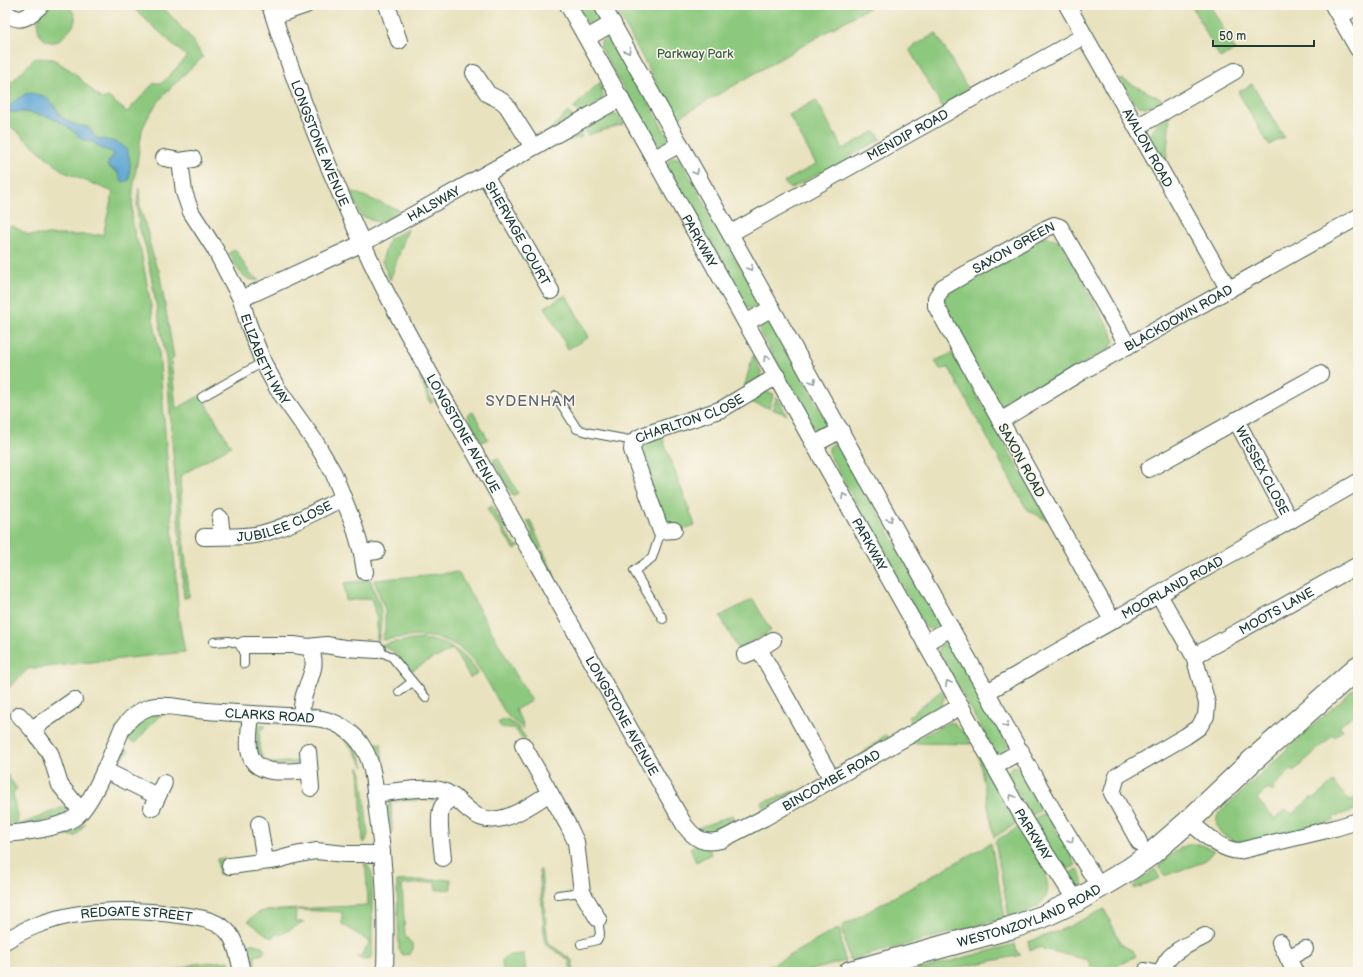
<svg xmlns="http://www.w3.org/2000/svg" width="1363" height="977" viewBox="0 0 1363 977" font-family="'Balsamiq Sans',sans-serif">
	<rect width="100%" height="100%" fill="#fbf7ec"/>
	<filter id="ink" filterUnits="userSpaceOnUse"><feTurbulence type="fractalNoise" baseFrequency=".025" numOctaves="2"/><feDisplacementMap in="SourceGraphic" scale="8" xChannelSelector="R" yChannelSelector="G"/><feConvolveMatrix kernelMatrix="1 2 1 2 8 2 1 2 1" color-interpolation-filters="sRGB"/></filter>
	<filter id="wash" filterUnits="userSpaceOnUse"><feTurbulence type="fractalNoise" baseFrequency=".012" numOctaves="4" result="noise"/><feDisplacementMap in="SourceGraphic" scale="16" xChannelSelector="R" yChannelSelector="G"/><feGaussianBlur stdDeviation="0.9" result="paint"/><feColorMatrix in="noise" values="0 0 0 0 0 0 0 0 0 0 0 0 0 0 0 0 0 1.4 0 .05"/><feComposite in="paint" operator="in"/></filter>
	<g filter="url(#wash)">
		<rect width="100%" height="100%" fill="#e9e2bf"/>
		<path fill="#8cc87d" stroke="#568258" d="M49,5h18c17,15 4,24 -8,36 -15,6 -25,-10 -20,-23 2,-5 7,-9 10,-13z
			M130,5h31l30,33 12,19c-24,22 -49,43 -61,73l-9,60 -1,27 3,19 6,15 18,100 20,269 6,32 -157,17 -23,23v-460l6,-7 18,10h74l10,-43 -49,-20 -55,-47 -4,-4v-9h20l22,4 19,9 17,15 10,2 5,4 15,6 1,2 -6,9v4c8,4 13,9 21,13 0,-10 2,-20 -2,-29l-31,-13 -10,-12c-17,1 -26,-10 -34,-23l-38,-2 -5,6 -4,1v-16l3,-6 27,-28 18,1 20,13 28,27 7,-2 19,15 27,-29h8l25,-26z
			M576,5h19l6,13 -3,5c-12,7 -17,-9 -22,-18z
			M614,5h259l-197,114z
			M1191,5h19l25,45 -15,8z
			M936,33l37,65 -27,15 -37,-64z
			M607,36l4,1 57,100c-1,8 -9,10 -14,6l-53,-95v-7z
			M1120,78l43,22c-28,17 -30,0 -43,-22z
			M600,82l3,14 -1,4 -19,14 -10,-6z
			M1252,84l32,53 -15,8 -31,-53z
			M816,100l27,49 30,-17 4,1 4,6 -33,18 5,8 -28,15 -4,-8 -31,17 -6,-7 32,-18 -27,-49z
			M568,112l7,7 -31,16z
			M610,113l9,3 5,8 -37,11 -4,-8z
			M1170,115l-4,49 -16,-26c3,-13 9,-16 20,-23z
			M579,129l3,8 -33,8z
			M673,157l7,2 80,143 -5,6 -5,1 -4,-2 -79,-141 1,-4z
			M139,188l1,20 10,32 -1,1 7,25 3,4 15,88 -3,2 5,49 25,-14 30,51 -51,30 3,61 6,54v6l-5,1 -18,-239 -20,-111 -7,-21 -2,-22z
			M351,191l50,20 -20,12 -20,-7z
			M408,229l-18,51 -8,-19 7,-22z
			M1047,237l8,2 6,4 51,90 2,7 -3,7 -97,58h-13l-6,-4 -52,-97 2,-8 6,-6 90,-52z
			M235,249l16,26 8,5c-17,3 -23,-15 -30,-27z
			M566,295l23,42 -21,12 -23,-42z
			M765,323h6l57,101 -1,2 -5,4h-4l-5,-3 -53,-94 1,-7z
			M952,353l97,168 -22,-11 -78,-142 -9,1 -5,-8z
			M753,355l9,18 -1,3 -18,16z
			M424,374l2,3v11l7,14 -3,1 -11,-26z
			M764,392l10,2 -5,14 -22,-7z
			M777,397l10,18 -15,-6z
			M473,412l15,27 -6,3 -15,-27z
			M662,437l33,88 -17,6 -14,-8 -24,-72 6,-9z
			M835,443h4l100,178 -1,4 -4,4h-4l-5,-2 -96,-173v-7z
			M498,458l20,35 -5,3 -20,-36z
			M492,506l18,33 6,7h4l-5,4 -28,-41z
			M530,520l12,28 -6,3 -3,-7 -1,-13 -5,-10z
			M543,550l12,28 -3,1 -14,-26z
			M458,572l73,129 -16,9 8,14 -1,1 2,4c-5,-5 -13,-8 -17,-14 -11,-16 -19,-36 -32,-52 -25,-33 -57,-28 -93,-23l3,-10v-20l-11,-30z
			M371,580c1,8 5,14 8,22 4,13 2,26 -1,39h-1v-21l-6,-22 -25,3 -2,-18z
			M753,599l18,32 -33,18 -18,-33z
			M422,639c25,2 43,14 56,34l-8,5 -17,-29 -17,9 -1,-1 -24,14 -18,-20 -12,-6 14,-3z
			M948,642l3,1 57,103 -2,5 -6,3 -6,-2 -56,-102 3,-6z
			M1358,685v25l-18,16 3,4 -8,7 -2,-2 -39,36 -2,-2 -19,18 2,2 -3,3 -4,-4 -11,11 18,20 11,-10 6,5 20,-17 2,2 19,-17 17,19 4,-3 4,5v6l-25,8 1,4 -95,24 -9,-2 2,-3c-12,-5 -20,-15 -13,-27l66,-62z
			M942,690l3,6 -5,13 -27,17 -5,-9z
			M164,712v2l-6,3 -23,26 -10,-5 3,-6 14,-15z
			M505,719l13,8 8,11 -2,2 -10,-12h-12l-4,-5z
			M272,722h17l46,7 22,19 7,19c-25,-46 -48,-40 -94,-44z
			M950,722l5,1v3l9,6 7,12 -63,-1z
			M258,725l8,1 -6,4c-1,13 -4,29 12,33l25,-2 3,-5h2v5l-4,3 -29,1 -12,-10 -1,-28z
			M885,735l5,3 -32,19z
			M381,743l3,38 -3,-3 -10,-34z
			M121,747l8,4 -15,16z
			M977,748l42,74 -25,15z
			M1016,766l5,2 23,40 -13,8 -24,-43 5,-6z
			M359,767l3,7 6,60 -2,7 -3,2z
			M5,772l12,17 -4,3 5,30 -13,4z
			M797,790l-33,19 -3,-6z
			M417,797l19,1 5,2 -50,1 1,32 -5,-22 2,-9 3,-3z
			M67,806l-1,7 -5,4 -50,11z
			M1046,812l30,53 -14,8 -29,-53z
			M733,815l4,9c-14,6 -25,13 -39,4z
			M86,823l-10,13h-25l22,-5z
			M1021,826l27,48 -3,1c11,30 -14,35 -36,42l-14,-76z
			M991,843l14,75 -156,42 -7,-34z
			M1191,844h8l15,6 -10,12 -40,14 -6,-9c10,-9 19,-20 33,-23z
			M695,845l14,4 2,5 -15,8 -6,-14z
			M225,858l2,16 -8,1 -2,-16z
			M364,863l5,4 3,6v86c-6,1 -12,2 -15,-3l3,1 10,-15 -28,-18v-12l-46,-2 -1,12h9l-24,13 -2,-2 -7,5 -23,-17 8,-7 7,-3 105,-6 -2,-35z
			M1078,869l5,10v6l-6,4 -13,-13z
			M1155,869l5,9 -25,11 -2,-3z
			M539,870h2l7,73 24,17 2,12h-3l-2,-12 -24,-16z
			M451,879v10l-15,1 -1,-8 -33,3 3,51 8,9v4l-3,5 -7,1 -4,-5 -2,-69z
			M1104,909l18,36 11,6 3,5 -31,16h-12l-5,-12 -45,-11 -1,-2 -12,3 -2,-8 40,-15z
			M839,928l6,33 -40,11h-46z
			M250,943l12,3 3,4 -2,4 -8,2v14h12l4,2h-20z
			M1015,944l2,8 4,3 -84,17h-27z
			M524,954l2,18h-23l-1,-11 5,-6z
			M229,961l4,11h-63l24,-8z"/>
		<path fill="#5ca4d3" stroke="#3e7084" d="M30,93l13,3 5,3 4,4 9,14 11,7 17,4 7,10c7,2 15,2 22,5 15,6 12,24 11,37l-7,2 -5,-11 -9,-4v-4l6,-9 -1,-2 -11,-3 -9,-7 -10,-2 -17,-15 -19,-9 -22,-4h-20v-4c9,-3 11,-12 25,-15z"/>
	</g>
	<g filter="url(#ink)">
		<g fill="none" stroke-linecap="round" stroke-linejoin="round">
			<g stroke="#3d5649" stroke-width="10">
				<path id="lane" d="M556,396l21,33 14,4 44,8
					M202,397l61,-35
					M661,531l-9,27 -18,13 29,48
					M214,642l15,-1 15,4v19
					M377,650l15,7 34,41
					M399,692l13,-10
					M558,895l24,-3
					M581,944l16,-4 3,-6 -2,-15
					M1144,967l19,4"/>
			</g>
			<g stroke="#3d5649" stroke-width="18">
				<g id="street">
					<path id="s1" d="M270,5c29,93 66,184 108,271 37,76 82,149 123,223 61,109 122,219 184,327 11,14 19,18 36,14l43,-22 197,-112"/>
					<path d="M387,5l12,36"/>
					<path id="s2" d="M568,5l457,816 51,80"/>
					<path d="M602,5l449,802 49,81"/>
					<path id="s3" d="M1067,5l162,285"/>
					<path d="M1333,5l25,44"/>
					<path d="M5,12c16,13 23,5 36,-7"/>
					<path d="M274,16l32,-11"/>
					<path d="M1340,16l18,-10"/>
					<path d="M587,38l26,-15"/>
					<path d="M474,73l14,21 14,7 5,5 26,41"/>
					<path d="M1137,127l98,-56"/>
					<path d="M164,158l16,3 13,-2"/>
					<path d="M655,158l25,-14"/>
					<path id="s4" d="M180,161l4,31 7,20 24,37 26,50 7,24 15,39 14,26 39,55 17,29 21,53 8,28 3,19"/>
					<path id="s5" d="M485,175l66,116"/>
					<path id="s6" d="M731,233l353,-197"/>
					<path id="s7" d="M241,299l122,-56 258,-145"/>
					<path d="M746,323l26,-15"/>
					<path id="s8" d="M1236,420l54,101"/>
					<path id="s9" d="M1000,421l81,-49 277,-155"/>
					<path d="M815,444l26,-14"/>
					<path d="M1149,469l171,-95"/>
					<path d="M220,518l2,18"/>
					<path id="s10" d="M674,530l-13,1 -29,-81c0,-11 9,-14 18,-17l72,-24 55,-33"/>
					<path id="s11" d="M204,537c19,-1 38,1 56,-3 29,-7 56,-23 83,-36"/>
					<path d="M362,553l15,-2"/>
					<path id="s12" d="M1112,620l-176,-314v-8l7,-11 104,-59 7,-3 6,2 68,119"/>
					<path d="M925,643l26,-15"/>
					<path d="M244,645h50l14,2 18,-2 18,3 33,2"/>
					<path d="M759,649l73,130"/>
					<path d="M745,655l14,-6 14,-9"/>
					<path id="s13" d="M1194,656l164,-91"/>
					<path id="s14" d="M987,692c123,-71 247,-139 371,-210"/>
					<path d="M251,714c-1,11 -3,24 -2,35 3,30 40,22 60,21"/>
					<path d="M19,715l13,14 18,24 10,32 21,26"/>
					<path d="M301,717c1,-9 1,-17 4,-25 5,-15 15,-31 3,-45"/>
					<path d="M32,729l42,-29"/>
					<path d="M523,745l45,80 8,17 6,50 16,27"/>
					<path d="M308,751l3,37"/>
					<path d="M994,766l27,-15"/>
					<path d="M104,770l53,26"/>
					<path d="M375,794c18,-2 48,-8 65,-4 12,3 20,13 30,21 26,22 57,-4 80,-18"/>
					<path d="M152,808l12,-25"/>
					<path d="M1189,821c14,12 31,29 50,30l96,-23 23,-7"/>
					<path d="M259,824l6,37"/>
					<path id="s15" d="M5,834c18,-1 54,-6 69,-16 19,-13 38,-66 48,-89 7,-10 15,-18 28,-22 17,-4 40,3 58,4 35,3 71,4 107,7 20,2 39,13 49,31 10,16 11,43 13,62 2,14 4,28 5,42 4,40 4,80 3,119"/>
					<path d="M1139,842l-27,-49 5,-17 69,-40 13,-9 7,-11 1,-13 -13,-47 -35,-61"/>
					<path d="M443,858c-1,-12 -6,-41 -1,-51 2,-4 8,-7 12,-10"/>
					<path d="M230,866l47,-6 18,-5 21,-4 29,3h37"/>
					<path id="s16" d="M5,941c12,-7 25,-14 38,-18 41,-15 94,-14 137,-8 14,2 35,4 46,15 10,9 13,29 16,42"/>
					<path d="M1280,942l15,30"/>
					<path d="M1288,958l17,-9"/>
					<path d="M1163,972c1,-19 27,-28 42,-36"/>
				</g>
			</g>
			<g stroke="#3d5649" stroke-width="24">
				<g id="primary">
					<path id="s17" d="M850,972l160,-44 32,-11 34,-16 54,-32 21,-15 38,-33 63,-60 106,-94"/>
				</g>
			</g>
			<use href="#lane" stroke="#fff" stroke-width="8"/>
			<use href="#street" stroke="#fff" stroke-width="16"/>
			<use href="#primary" stroke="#fff" stroke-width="22"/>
		</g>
		<defs><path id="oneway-chevron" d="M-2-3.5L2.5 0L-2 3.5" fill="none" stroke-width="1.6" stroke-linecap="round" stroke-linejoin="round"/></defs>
		<g stroke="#8f9e9a">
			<use href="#oneway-chevron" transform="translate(628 51) rotate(61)"/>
			<use href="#oneway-chevron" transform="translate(696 172) rotate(60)"/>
			<use href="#oneway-chevron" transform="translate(750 268) rotate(61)"/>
			<use href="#oneway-chevron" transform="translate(766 358) rotate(-120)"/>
			<use href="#oneway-chevron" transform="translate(813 381) rotate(60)"/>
			<use href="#oneway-chevron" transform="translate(844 496) rotate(-119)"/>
			<use href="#oneway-chevron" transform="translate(890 519) rotate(61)"/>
			<use href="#oneway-chevron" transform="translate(948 683) rotate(-120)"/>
			<use href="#oneway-chevron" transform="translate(1006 725) rotate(60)"/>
			<use href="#oneway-chevron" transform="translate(1012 797) rotate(-119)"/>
			<use href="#oneway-chevron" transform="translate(1071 840) rotate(59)"/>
		</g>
	</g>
	<g text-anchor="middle" stroke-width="3" stroke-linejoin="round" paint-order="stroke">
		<g font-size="13" fill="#3a6046" stroke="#fbf7ec">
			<text x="695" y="58">Parkway Park</text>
		</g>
		<g font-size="13" fill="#1f3d34" stroke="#fbf7ec">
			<text dy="5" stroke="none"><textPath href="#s6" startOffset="202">MENDIP ROAD</textPath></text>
			<text dy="5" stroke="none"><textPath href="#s1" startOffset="147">LONGSTONE AVENUE</textPath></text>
			<text dy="5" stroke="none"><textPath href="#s3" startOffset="164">AVALON ROAD</textPath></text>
			<text dy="5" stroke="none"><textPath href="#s7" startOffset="215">HALSWAY</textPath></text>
			<text dy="5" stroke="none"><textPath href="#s5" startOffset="67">SHERVAGE COURT</textPath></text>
			<text dy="5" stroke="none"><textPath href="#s2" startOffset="270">PARKWAY</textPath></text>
			<text dy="5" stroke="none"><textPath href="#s12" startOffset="462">SAXON GREEN</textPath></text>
			<text dy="5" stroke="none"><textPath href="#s9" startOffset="206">BLACKDOWN ROAD</textPath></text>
			<text dy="5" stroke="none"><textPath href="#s4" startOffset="218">ELIZABETH WAY</textPath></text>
			<text dy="5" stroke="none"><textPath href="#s10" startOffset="168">CHARLTON CLOSE</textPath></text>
			<text dy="5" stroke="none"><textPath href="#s1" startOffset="471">LONGSTONE AVENUE</textPath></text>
			<text transform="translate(1022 460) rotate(61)" y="5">SAXON ROAD</text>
			<text dy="5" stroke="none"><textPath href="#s8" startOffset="57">WESSEX CLOSE</textPath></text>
			<text dy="5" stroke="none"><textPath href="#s11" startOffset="83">JUBILEE CLOSE</textPath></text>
			<text dy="5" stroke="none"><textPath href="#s2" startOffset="618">PARKWAY</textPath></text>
			<text dy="5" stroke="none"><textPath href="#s14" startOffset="213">MOORLAND ROAD</textPath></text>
			<text dy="5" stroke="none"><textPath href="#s13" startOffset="94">MOOTS LANE</textPath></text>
			<text dy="5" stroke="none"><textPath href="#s15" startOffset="330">CLARKS ROAD</textPath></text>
			<text dy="5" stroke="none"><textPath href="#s1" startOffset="795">LONGSTONE AVENUE</textPath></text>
			<text dy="5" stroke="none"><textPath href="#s1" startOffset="1089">BINCOMBE ROAD</textPath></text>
			<text dy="5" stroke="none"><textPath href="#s2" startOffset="951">PARKWAY</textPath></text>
			<text dy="5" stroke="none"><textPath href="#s17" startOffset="188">WESTONZOYLAND ROAD</textPath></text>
			<text dy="5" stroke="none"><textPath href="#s16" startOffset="137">REDGATE STREET</textPath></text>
		</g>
		<g font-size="15" letter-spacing="1" fill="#616574" stroke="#fbf7ec">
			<text x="531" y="406">SYDENHAM</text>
		</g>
	</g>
	<rect width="1363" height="977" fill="none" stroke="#fbf7ec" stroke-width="20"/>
	<path d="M1213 40v6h101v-6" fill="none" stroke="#1f3d34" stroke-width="2"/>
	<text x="1219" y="40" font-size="12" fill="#1f3d34" stroke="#fbf7ec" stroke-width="3" paint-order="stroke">50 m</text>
</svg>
